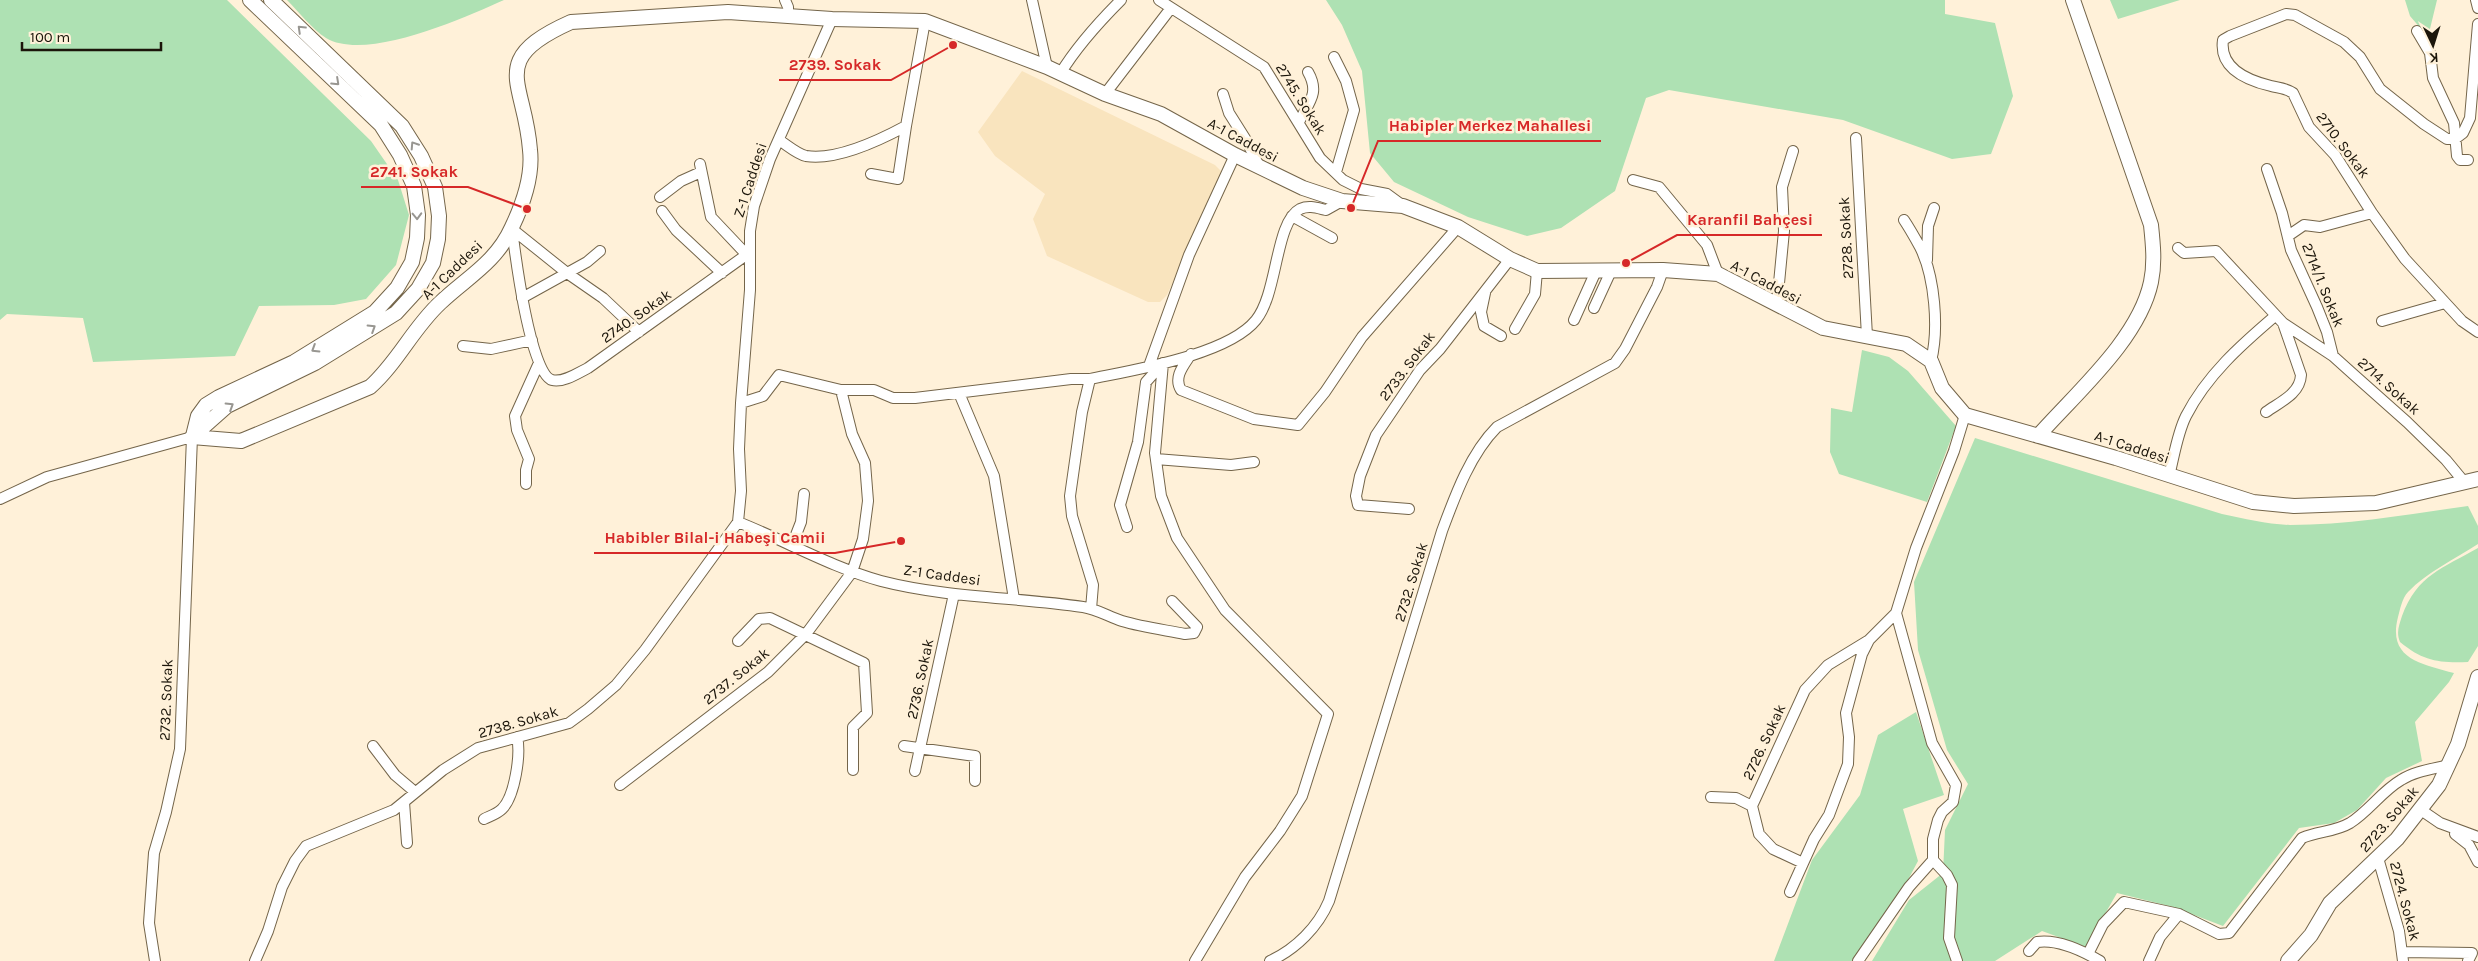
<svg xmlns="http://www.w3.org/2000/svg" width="2478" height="961" viewBox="0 0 2478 961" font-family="Karla,sans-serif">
	<rect width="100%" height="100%" fill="#fff1d9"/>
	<path fill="#f9e4be" d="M1022,71l193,94 6,6 -1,8 -53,116 -7,7h-12l-101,-46 -14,-37 12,-25 -50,-38 -17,-24z"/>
	<path fill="#aee1b3" d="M0,0h227l144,141 27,39 11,35 -13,50 -30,34 -32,6 -75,1 -24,50 -142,6 -10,-44 -76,-4 -7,6z
		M287,0h217c-40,18 -138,62 -178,38 -13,-8 -28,-27 -39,-38z
		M1326,0h619v14l50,9 18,73 -22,58 -39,5 -109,-39 -174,-30 -23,8 -31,93 -54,37 -34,8 -59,-19 -74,-35 -24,-29 -8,-82 -20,-46z
		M2110,0h70l-62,19z
		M2405,0h32l-9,37 -18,-21z
		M1862,350l27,7 19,14 48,55 -29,76 -88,-28 -9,-22 1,-44 21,4z
		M1975,438l247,76c23,5 45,10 68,11 60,0 119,-11 178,-19l10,20v18c-23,15 -51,28 -70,48 -6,6 -8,18 -10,25 -11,42 24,47 56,56l-5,9 -34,40 7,39 -36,17 -29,32 -23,13 -35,5 -76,98 -50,-19 -56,-14 -31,54 -44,-16 -47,30h-123l37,-61 34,-27 2,-43 23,-46 -21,-34 -29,-100 -4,-68z
		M2478,548v98l-10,16c-30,1 -45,-1 -68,-20 -4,-10 -1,-16 2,-26 15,-41 41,-48 76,-68z
		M1916,712l28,83 -41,14 15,52 -53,100h-91l38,-101 48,-65 18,-60z"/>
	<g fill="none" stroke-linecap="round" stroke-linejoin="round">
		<g stroke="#74654a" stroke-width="12">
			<path id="street" d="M785,0l3,7v9
				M1032,0l15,67
				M1159,0l105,67 56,91 23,22 18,9 26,5 15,11
				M2476,0l2,8
				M832,19l-62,140 -16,47 -4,25v59l-9,113 -2,46 2,42 -3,31c48,19 93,45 143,59 66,17 135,16 202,26 14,2 26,10 39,14 20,6 43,9 63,13l9,-1 3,-6 -25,-26
				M2478,24l-8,94 -7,15 -8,6h-8l-23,-15 -44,-35 -20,-32 -16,-15 -49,-27 -9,-1 -56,22 -7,4c-4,28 23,40 48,46 7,2 15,2 22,7l16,34 26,28 37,58 33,46 57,62 16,11
				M2417,31l13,22 3,25 21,45 3,33 3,4h8
				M1334,57l12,24 8,29 -18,62
				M1060,74c17,-28 38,-51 61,-74
				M1105,94l66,-86
				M1223,94l6,19 17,27 13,26
				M1299,122c10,-20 21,-29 9,-50
				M1856,138l11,198
				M779,140c8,5 18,14 27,16 31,5 74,-16 100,-30l19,-105
				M700,164l11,53 35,37
				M2267,169l15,44 9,37 26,57 10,25 6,24
				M871,174l27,5 8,-53
				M1633,180l26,7 48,58 11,29
				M660,197l21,-16 20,-9
				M662,211l14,19 46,43
				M1292,216l40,22
				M1904,220c6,9 11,18 16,27 15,30 19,82 11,114
				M512,229c3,24 18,145 40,151 11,3 26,-7 36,-12l161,-115
				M512,229l55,44 36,25 36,34
				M2288,236l16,-11 16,2 52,-14
				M2178,248l6,5 32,-2 67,72 50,33 20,18 54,48 39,38 19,23
				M1927,260l1,-34 6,-18
				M1485,293l-4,19 3,14 17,10
				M522,298l65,-36 13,-11
				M1777,304l7,-73 -2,-44 11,-36
				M1594,308l17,-37
				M1574,320l22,-49
				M2382,321l63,-18
				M1515,329l20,-35 2,-23
				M463,346l28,3 41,-9
				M1191,354c-7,11 -18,23 -10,36l73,29 44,6 27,-33 37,-55 96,-110
				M1163,363l-8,90 6,43 16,42 48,72 103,104 -26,82 -22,35 -35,46 -50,84
				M1149,366l40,-111 46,-100
				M841,390h33l19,8h22l156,-19h19
				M959,393l35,83 20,123
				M2266,412c14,-10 34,-18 35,-37l-18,-52
				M1156,459l75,6 23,-3
				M2169,476c5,-19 8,-42 17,-60 21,-41 55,-71 89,-100
				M526,484v-14l3,-11 -12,-29 -2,-14 23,-51
				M0,499l47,-22 145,-40 -12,312 -14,63 -12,41 -5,70 6,38
				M1409,509l-51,-4 -2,-9 4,-20 16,-41 44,-65 20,-21 70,-90
				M1127,527l-7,-22 18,-63 8,-60 17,-19
				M792,545l9,-23 3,-28
				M1091,609l2,-24 -21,-69 -2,-20 12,-84 8,-33c43,-9 138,-24 166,-59 22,-27 19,-98 44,-111 9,-4 17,-1 26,1l16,-9
				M1896,613l36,130 24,42 -3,17 -11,10 -4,8 -5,19v21l14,15 5,10 -3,53 8,23
				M738,641l21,-22 11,-1 94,45 3,50 -14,14v43
				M373,746l22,29 20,17
				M904,746l71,10v25
				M915,771l39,-177
				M620,785l148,-113 38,-38 46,-62 11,-33 5,-38 -3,-38 -13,-29 -11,-44 -62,-15 -16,21 -22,7
				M1711,797l25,1 16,8
				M404,802l3,41
				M2421,810l19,13 38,14
				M484,819c6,-3 13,-5 18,-10 13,-13 19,-55 15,-72
				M2455,834l14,11 9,17
				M2378,858l21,73 4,30
				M1803,863l-30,-14 -14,-15 -7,-28 53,-116 23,-25 41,-25
				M1790,892l24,-53 15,-24 19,-51 1,-27 -3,-24 16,-59 7,-14 27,-27 20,-65 38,-97 11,-36
				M2029,951l8,-9c20,-3 46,9 63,19
				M2403,952l69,1 -4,8
				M2088,954l15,-30 21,-22 55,12 40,20 10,-1 73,-95c16,-7 33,-6 48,-15 19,-12 32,-32 51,-43 14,-9 32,-11 48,-15
				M255,961l13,-30 14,-44 13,-26 11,-15 88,-36 49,-40 35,-22 91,-25 19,-14 28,-24 29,-35 93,-128
				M1270,961c26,-12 48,-34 59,-60l113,-370c13,-35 28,-77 55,-104l118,-64 10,-14 32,-62 6,-17
				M1858,961l51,-74 24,-27
				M2149,961l11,-24 19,-23"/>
		</g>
		<g stroke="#74654a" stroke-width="16">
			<path id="secondary" d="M193,436l5,-20 8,-11 13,-8 75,-35 81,-50 22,-24 15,-26 5,-24 1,-23 -4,-29 -14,-31 -19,-30 -131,-125
				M2038,436c38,-43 101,-97 113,-154 4,-19 2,-38 0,-57l-78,-225
				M192,437l49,4 129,-54c28,-25 43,-59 70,-84 26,-25 56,-40 72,-76 11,-23 21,-51 18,-77 -5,-69 -44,-90 41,-128l157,-10 104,7 93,2 122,46 58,27 56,20 74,41 68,33 39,13 61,5 55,21 52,32 27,12 126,-1 55,4 105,54 83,16 25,17 11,27 23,27 151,43 137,44 41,4 82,-3 102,-24
				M192,437l35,-31 88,-43 81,-50 22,-24 15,-26 5,-24 1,-23 -4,-29 -14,-31 -19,-30 -131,-126
				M2288,961l23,-26 19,-32 67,-64 42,-54 19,-41 20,-67"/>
		</g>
		<use href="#street" stroke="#fff" stroke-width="10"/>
		<use href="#secondary" stroke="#fff" stroke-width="14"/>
	</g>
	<defs><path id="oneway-chevron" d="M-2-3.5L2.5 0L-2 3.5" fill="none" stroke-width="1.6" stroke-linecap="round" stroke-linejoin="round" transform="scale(1.25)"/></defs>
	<g stroke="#989691">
		<use href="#oneway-chevron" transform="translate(301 29) rotate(-136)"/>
		<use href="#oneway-chevron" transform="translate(336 82) rotate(43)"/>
		<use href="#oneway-chevron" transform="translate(414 145) rotate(-123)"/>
		<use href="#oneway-chevron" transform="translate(417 216) rotate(88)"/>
		<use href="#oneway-chevron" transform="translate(372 328) rotate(-32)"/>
		<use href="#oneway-chevron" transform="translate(315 349) rotate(148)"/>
		<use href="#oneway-chevron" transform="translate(230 406) rotate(-32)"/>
	</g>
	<g text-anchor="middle" stroke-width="5" stroke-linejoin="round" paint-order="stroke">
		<g font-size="15" fill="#1b150a" stroke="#fff1d9">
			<text transform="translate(1301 99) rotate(58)" y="5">2745. Sokak</text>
			<text transform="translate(1243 140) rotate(28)" y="5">A-1 Caddesi</text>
			<text transform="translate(2343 145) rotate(53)" y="5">2710. Sokak</text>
			<text transform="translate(750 180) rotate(-72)" y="5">Z-1 Caddesi</text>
			<text transform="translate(1846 238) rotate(-93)" y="5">2728. Sokak</text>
			<text transform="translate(452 270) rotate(-44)" y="5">A-1 Caddesi</text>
			<text transform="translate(1766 282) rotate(28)" y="5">A-1 Caddesi</text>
			<text transform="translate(2323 285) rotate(68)" y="5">2714/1. Sokak</text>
			<text transform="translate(636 316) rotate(-35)" y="5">2740. Sokak</text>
			<text transform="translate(1407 366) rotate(-53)" y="5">2733. Sokak</text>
			<text transform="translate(2389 386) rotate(42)" y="5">2714. Sokak</text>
			<text transform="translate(2132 447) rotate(18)" y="5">A-1 Caddesi</text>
			<text transform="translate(942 575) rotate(8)" y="5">Z-1 Caddesi</text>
			<text transform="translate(1411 582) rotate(-73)" y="5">2732. Sokak</text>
			<text transform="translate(736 676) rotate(-39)" y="5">2737. Sokak</text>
			<text transform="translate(920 679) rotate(-78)" y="5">2736. Sokak</text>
			<text transform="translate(166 700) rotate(-88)" y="5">2732. Sokak</text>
			<text transform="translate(518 722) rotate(-16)" y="5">2738. Sokak</text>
			<text transform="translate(1764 742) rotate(-65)" y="5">2726. Sokak</text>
			<text transform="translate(2389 819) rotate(-49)" y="5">2723. Sokak</text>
			<text transform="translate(2405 901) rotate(75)" y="5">2724. Sokak</text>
		</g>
	</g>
	<path fill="none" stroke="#d62828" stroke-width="2" d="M953 45L891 80H779M1351 208L1378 141H1601M527 209L468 187H361M1626 263L1677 235H1822M901 541L835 553H594"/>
	<g fill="#d62828" stroke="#fff1d9" stroke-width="2">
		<circle cx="953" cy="45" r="5"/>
		<circle cx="1351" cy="208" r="5"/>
		<circle cx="527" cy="209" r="5"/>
		<circle cx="1626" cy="263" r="5"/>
		<circle cx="901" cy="541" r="5"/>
	</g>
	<g font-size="16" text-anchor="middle" font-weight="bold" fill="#d62828" stroke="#fff1d9" stroke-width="5" stroke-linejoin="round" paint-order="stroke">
		<text x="835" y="70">2739. Sokak</text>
		<text x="1490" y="131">Habipler Merkez Mahallesi</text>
		<text x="414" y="177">2741. Sokak</text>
		<text x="1750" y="225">Karanfil Bahçesi</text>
		<text x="715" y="543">Habibler Bilal-i Habeşi Camii</text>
	</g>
	<g transform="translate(2433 45) rotate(176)" stroke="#fff1d9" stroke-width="4" paint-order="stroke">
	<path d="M0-4L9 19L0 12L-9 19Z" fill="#1b150a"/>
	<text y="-8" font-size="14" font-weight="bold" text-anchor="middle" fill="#1b150a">K</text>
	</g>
	<path d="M22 42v8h139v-8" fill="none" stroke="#1b150a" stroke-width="2.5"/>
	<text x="30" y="42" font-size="15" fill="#1b150a" stroke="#fff1d9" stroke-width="4" paint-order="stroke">100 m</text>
</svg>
